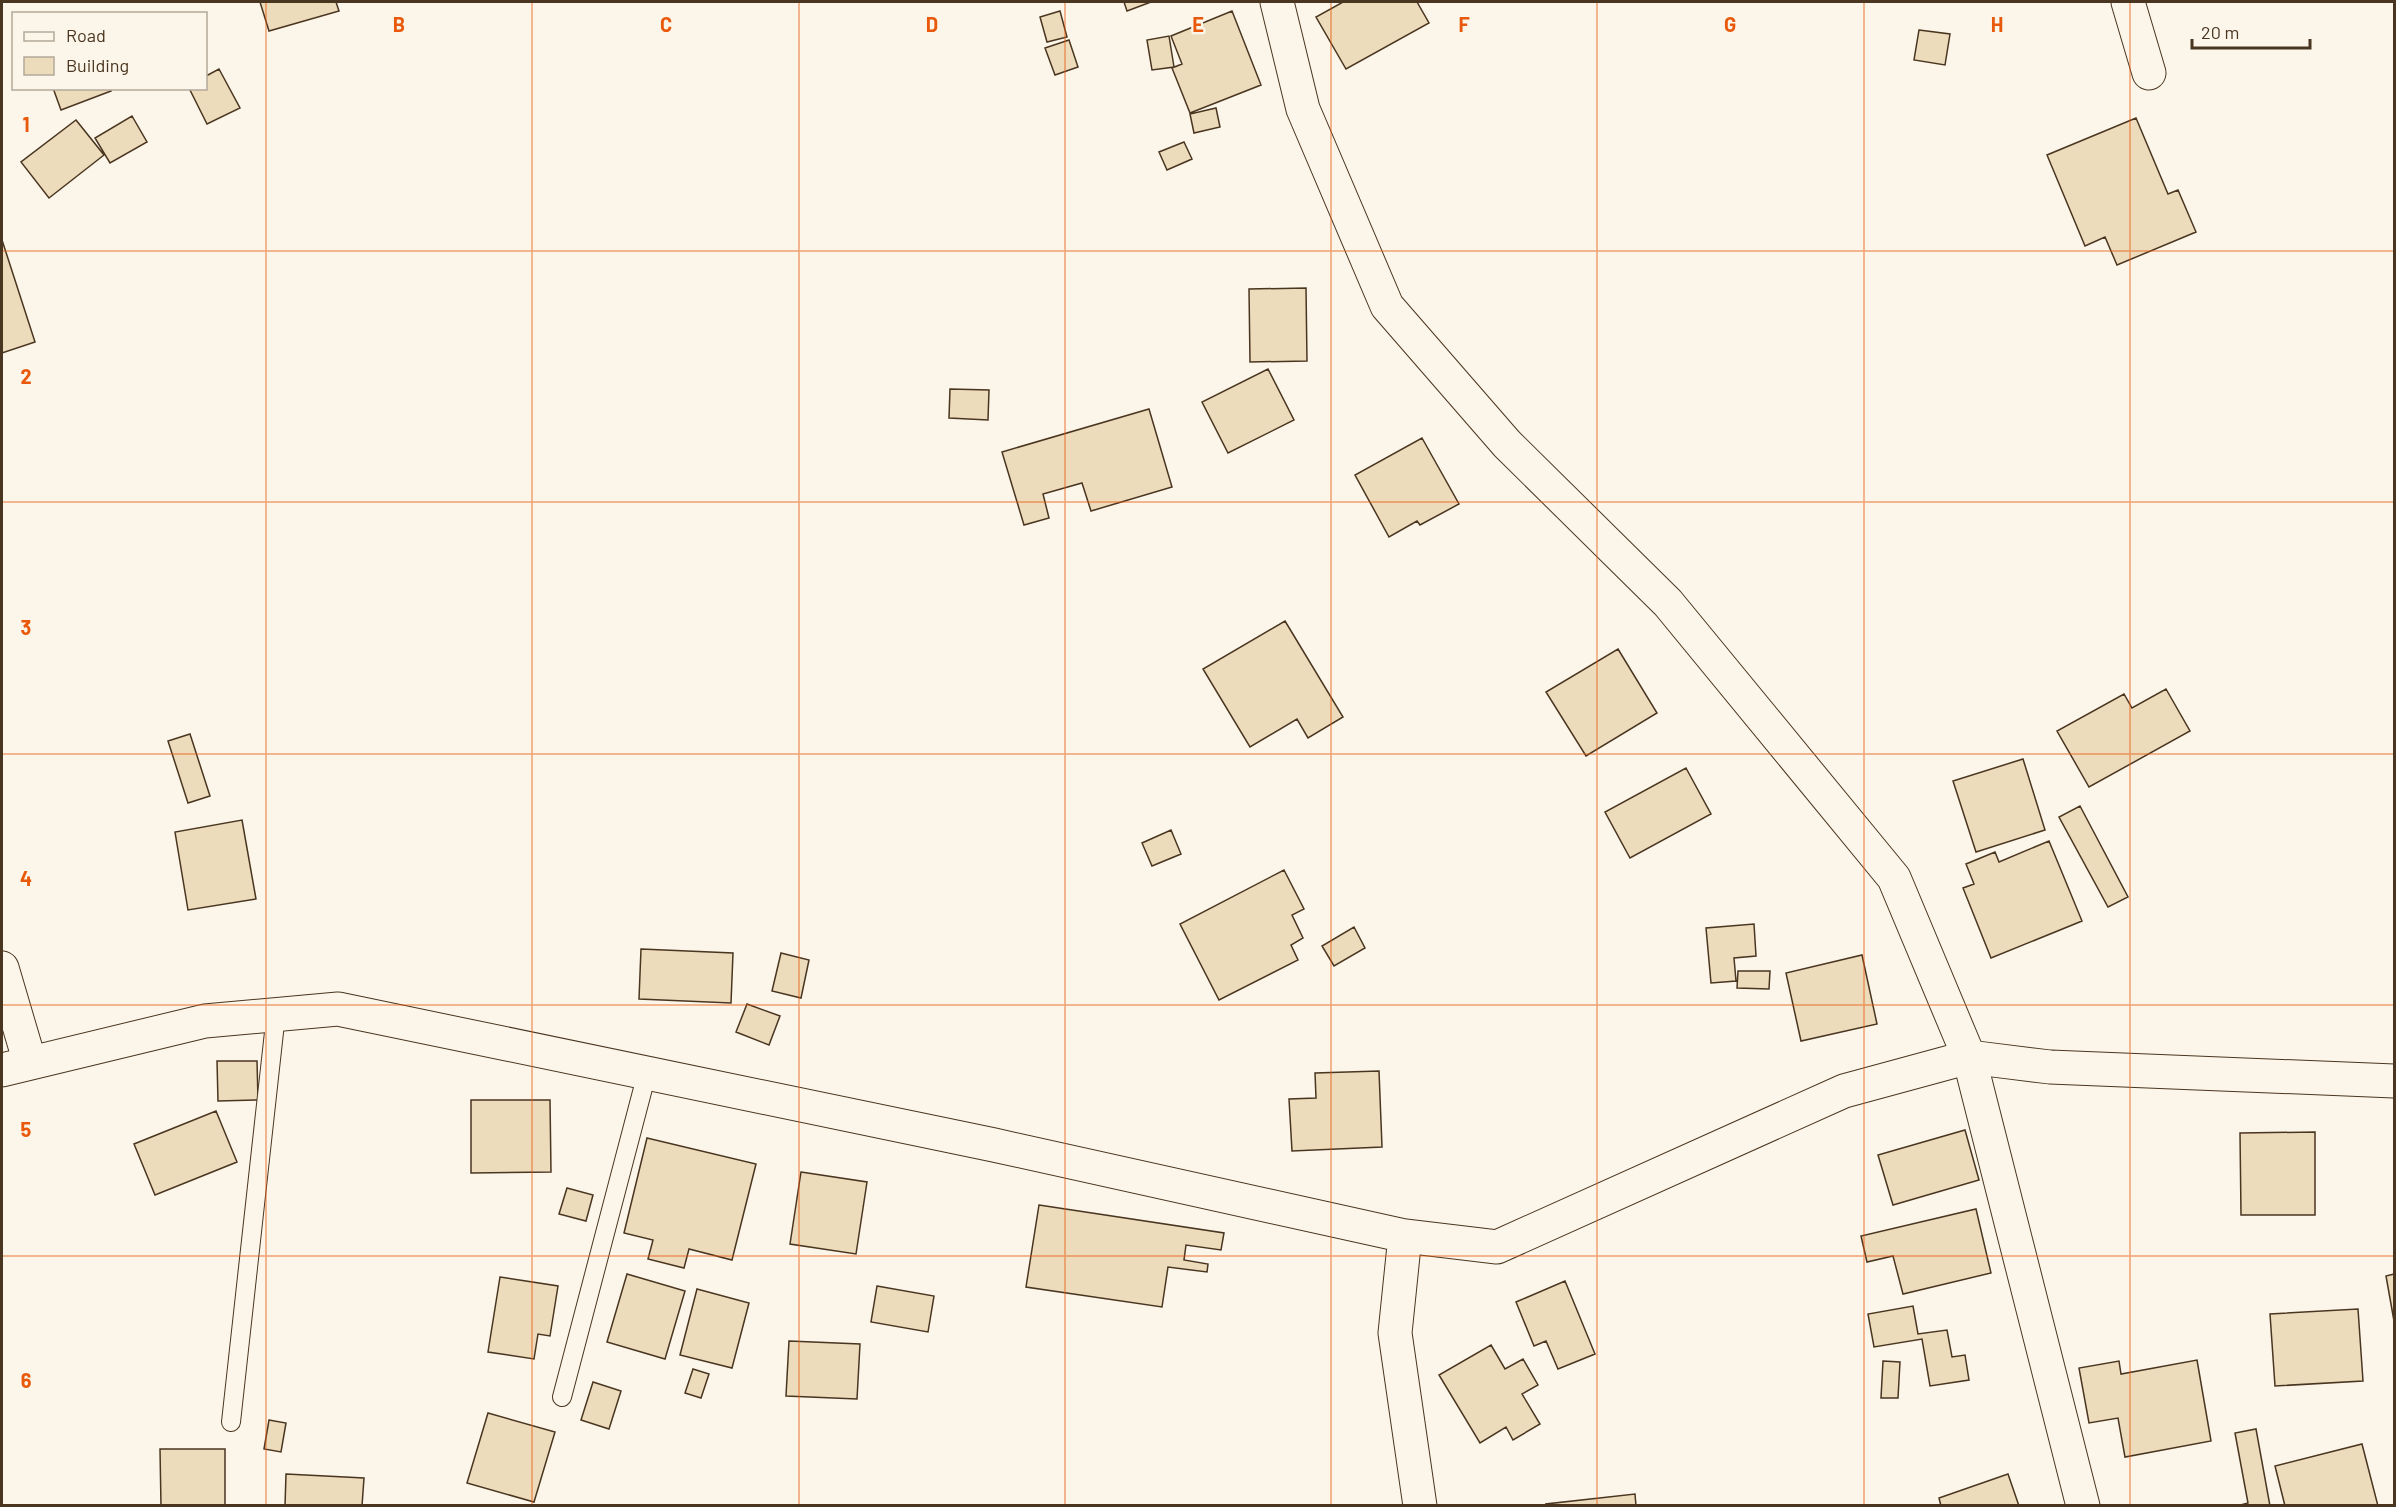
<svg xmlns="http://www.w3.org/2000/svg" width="2396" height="1507" viewBox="0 0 2396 1507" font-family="Barlow,sans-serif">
	<rect width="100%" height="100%" fill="#fbf6e9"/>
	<path fill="#ecdcbc" stroke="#4a3520" stroke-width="1.5" d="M260,2h76l3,9 -70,20z
		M1124,2h27l-24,9z
		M1343,2h74l12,21 -83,46 -30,-52z
		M1060,11l7,26 -20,5 -7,-25z
		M1232,11l29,74 -71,28 -18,-45 10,-4 -11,-28z
		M1919,30l31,4 -5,31 -31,-5z
		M1169,36l5,31 -22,3 -5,-30z
		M1069,40l9,27 -23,8 -10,-27z
		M219,69l21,39 -33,16 -18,-36h17v-12z
		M53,88h57l1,3 -50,19z
		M1216,108l4,19 -26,6 -4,-19z
		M132,116l15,26 -37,21 -15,-25z
		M2136,118l32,76 10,-4 18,42 -79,33 -12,-28 -20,9 -38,-91z
		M76,120l28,35 -55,43 -28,-36z
		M1184,142l8,17 -25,11 -8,-18z
		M2,240l33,102 -33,11z
		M1306,288l1,73 -57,1 -1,-73z
		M1268,369l26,51 -66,33 -26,-51z
		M950,389l39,1 -1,30 -39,-2z
		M1149,409l23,78 -81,24 -9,-28 -39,11 6,24 -25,7 -22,-73z
		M1422,438l37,66 -39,21 -3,-4 -28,16 -34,-62z
		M1285,621l58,96 -35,21 -11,-19 -47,28 -47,-78z
		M1618,649l39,64 -71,43 -40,-64z
		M2166,689l24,42 -101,56 -32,-56 67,-37 8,14z
		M190,734l20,62 -22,7 -20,-62z
		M2023,759l22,71 -69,22 -23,-71z
		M1686,768l25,46 -81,44 -25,-46z
		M2080,806l48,91 -20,10 -49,-90z
		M242,820l14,79 -68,11 -13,-78z
		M1171,830l10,24 -29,12 -10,-23z
		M2049,841l33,80 -91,37 -28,-70 11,-4 -8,-20 29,-12 4,10z
		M1284,870l20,39 -12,6 11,23 -12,7 7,15 -79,40 -39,-76z
		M1754,924l2,32 -22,2 2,23 -25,2 -5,-55z
		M1354,927l11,21 -31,18 -12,-20z
		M641,949l92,4 -2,50 -92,-4z
		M781,953l28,7 -8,38 -29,-7z
		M1862,955l15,69 -76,17 -15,-68z
		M1738,971h32l-1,18 -32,-1z
		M747,1004l33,12 -11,29 -33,-13z
		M217,1061h40l1,39 -40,1z
		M1379,1071l3,76 -90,4 -3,-52 27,-1 -1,-25z
		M471,1100h79l1,72 -80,1z
		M216,1111l21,51 -82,33 -21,-51z
		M1965,1130l14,50 -86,25 -15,-50z
		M2315,1132v83h-74l-1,-82z
		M647,1138l109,26 -24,96 -43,-11 -5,19 -36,-9 5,-19 -29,-7z
		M801,1172l66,10 -11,72 -66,-10z
		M567,1188l26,7 -7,26 -27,-7z
		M1039,1205l185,28 -3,17 -35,-5 -2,15 24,4 -1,8 -39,-5 -6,40 -136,-20z
		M1976,1209l15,64 -88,21 -10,-38 -26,6 -6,-26z
		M627,1274l58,17 -20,68 -58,-17z
		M2394,1274v47l-8,-45z
		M500,1277l58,9 -8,50 -12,-2 -4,25 -46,-7z
		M1565,1281l30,73 -37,15 -12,-28 -12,5 -18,-44z
		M877,1286l57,10 -6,36 -57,-10z
		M697,1289l52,14 -17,65 -52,-13z
		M1913,1306l5,28 29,-4 5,27 13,-2 4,25 -39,6 -8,-47 -48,8 -6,-33z
		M2358,1309l5,72 -88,5 -5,-72z
		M789,1341l71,3 -3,55 -71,-3z
		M1491,1345l14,24 18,-10 15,26 -16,9 18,30 -27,16 -7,-13 -26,16 -41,-68z
		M2197,1360l14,81 -86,16 -7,-39 -29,5 -10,-55 40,-7 2,13z
		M1883,1361l17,1 -2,36h-17z
		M693,1369l16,5 -8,24 -16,-5z
		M593,1382l28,9 -12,38 -28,-9z
		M488,1413l67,19 -21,70 -67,-19z
		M269,1420l17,3 -5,29 -17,-3z
		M2256,1429l14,77h-33l11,-3 -13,-70z
		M2362,1444l16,62h-93l-10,-40z
		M160,1449h65v57h-64z
		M286,1474l78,4 -2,28h-77z
		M2008,1474l11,32h-78l-2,-8z
		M1635,1494l1,12h-89l-1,-2z"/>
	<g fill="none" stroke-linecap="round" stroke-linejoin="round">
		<g stroke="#4a3520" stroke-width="20">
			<path id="lane" d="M562,1397l85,-324
				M231,1422l45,-408"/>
		</g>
		<g stroke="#4a3520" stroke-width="35">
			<path id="street" d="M1277,2l26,107 84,197 120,138 161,159 226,275 75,179 114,449
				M2128,2l21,71
				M2,968l28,95
				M2,1070l203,-49 133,-12 656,136 411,91 92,11 347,-156 125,-34 81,10 344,14
				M1405,1236l-10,97 25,173"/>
		</g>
		<use href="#lane" stroke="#fbf6e9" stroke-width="18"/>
		<use href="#street" stroke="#fbf6e9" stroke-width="33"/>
	</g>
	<path fill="none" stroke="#e8590c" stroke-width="1.5" stroke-opacity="0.55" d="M266,2v1504M532,2v1504M799,2v1504M1065,2v1504M1331,2v1504M1597,2v1504M1864,2v1504M2130,2v1504M2,251h2392M2,502h2392M2,754h2392M2,1005h2392M2,1256h2392"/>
	<g font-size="20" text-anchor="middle" font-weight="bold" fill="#e8590c" stroke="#fbf6e9" stroke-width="4.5" stroke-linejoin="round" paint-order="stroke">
		<text x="399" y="32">B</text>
		<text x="666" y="32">C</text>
		<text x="932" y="32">D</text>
		<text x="1198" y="32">E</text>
		<text x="1464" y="32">F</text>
		<text x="1730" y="32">G</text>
		<text x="1997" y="32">H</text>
		<text x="26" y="132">1</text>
		<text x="26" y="384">2</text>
		<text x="26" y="635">3</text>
		<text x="26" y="886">4</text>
		<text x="26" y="1137">5</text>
		<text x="26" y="1388">6</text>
	</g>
	<rect width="2396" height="1507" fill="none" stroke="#4a3520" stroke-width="6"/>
	<rect x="12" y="12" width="195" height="78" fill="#fbf6e9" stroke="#b4a999" stroke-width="1.5"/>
	<rect x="24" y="32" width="30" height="9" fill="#fbf6e9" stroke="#b4a999" stroke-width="1.5"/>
	<text x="66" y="42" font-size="18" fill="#4a3520">Road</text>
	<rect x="24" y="57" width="30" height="18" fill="#ecdcbc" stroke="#b4a999" stroke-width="1.5"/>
	<text x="66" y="72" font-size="18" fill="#4a3520">Building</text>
	<path d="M2192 39v9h118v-9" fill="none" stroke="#4a3520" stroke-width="3"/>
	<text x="2201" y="39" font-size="18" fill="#4a3520" stroke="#fbf6e9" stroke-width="4.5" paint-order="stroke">20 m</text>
</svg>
